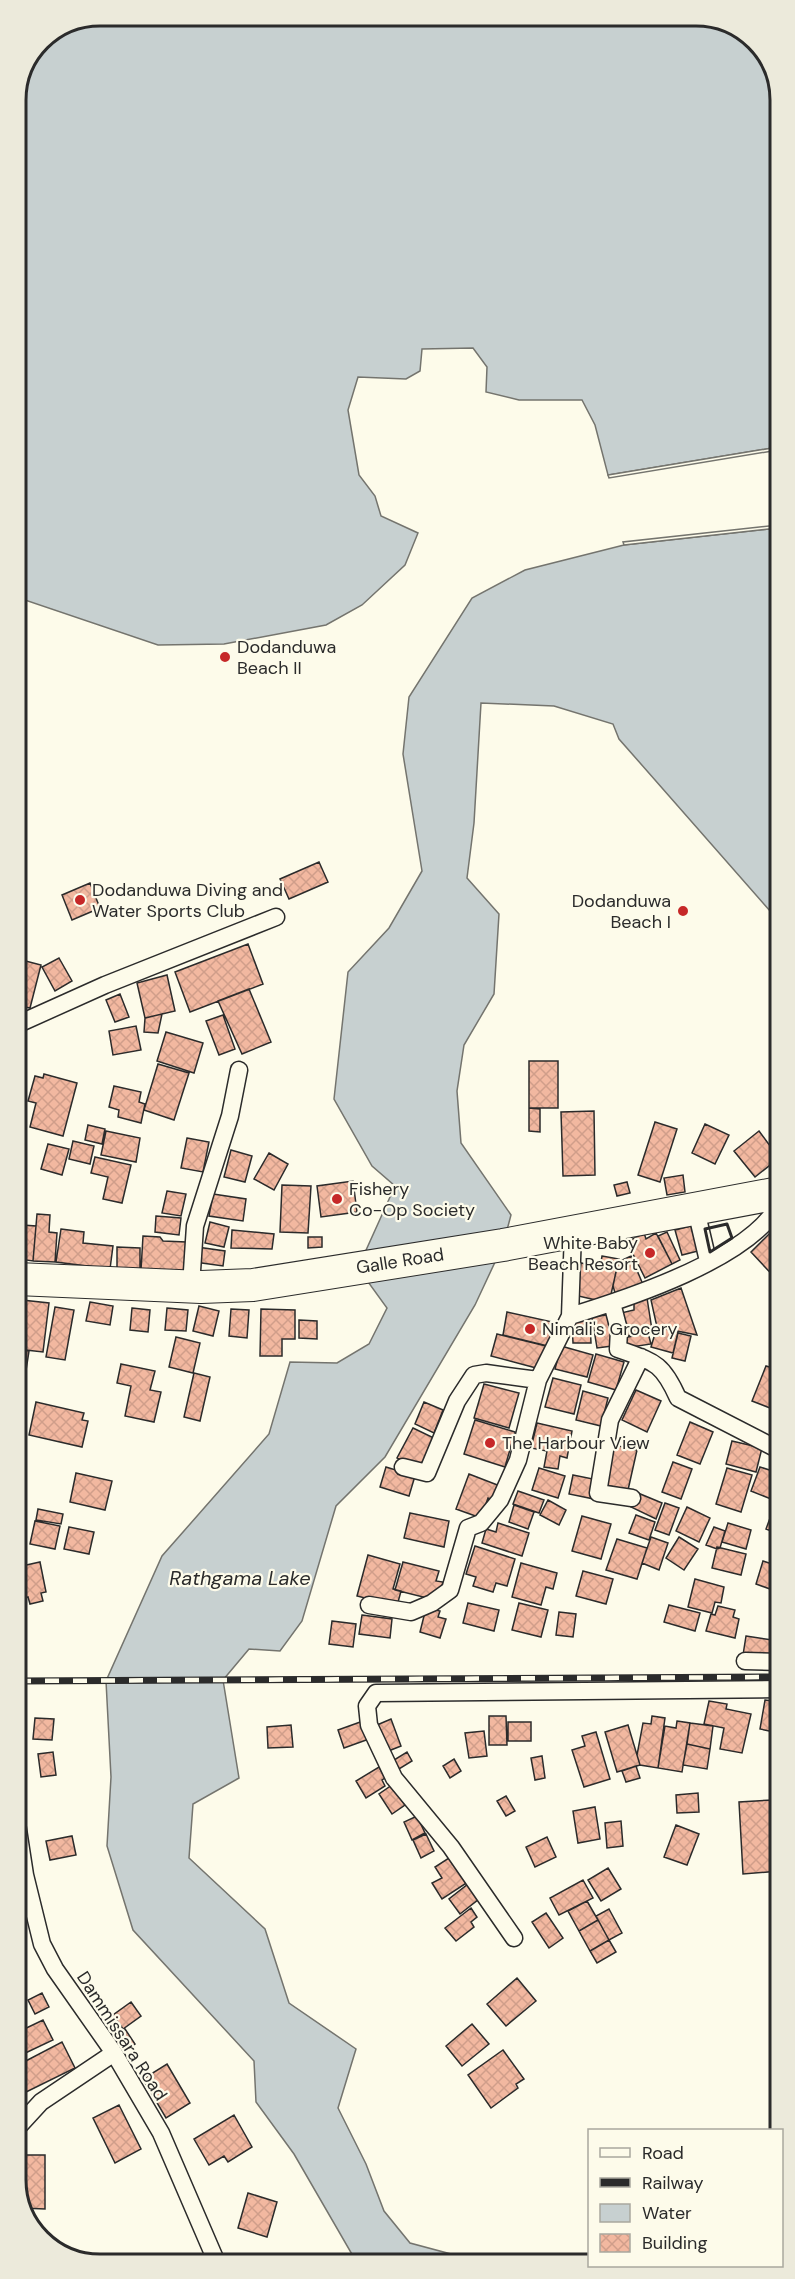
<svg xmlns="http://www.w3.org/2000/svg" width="795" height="2279" viewBox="0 0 795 2279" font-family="'DM Sans',sans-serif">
	<defs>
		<pattern id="building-cross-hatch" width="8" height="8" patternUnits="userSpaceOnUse" patternTransform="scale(1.5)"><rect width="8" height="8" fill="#f2b8a0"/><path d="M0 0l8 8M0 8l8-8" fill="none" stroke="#d09e8a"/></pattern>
	</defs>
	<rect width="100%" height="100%" fill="#fdfbea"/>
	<path fill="#c7d0d0" stroke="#74746e" stroke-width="1.5" d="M100,15h601l46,18 30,45 1,369 -170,28 -13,-50 -13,-25h-63l-33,-8 1,-25 -14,-19 -51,1 -2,22 -14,8 -48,-2 -10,33 11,65 16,21 6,20 37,17 -13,32 -43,40 -36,20 -102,19 -66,1 -142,-48 -1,-502 25,-55z
		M778,528v392l-159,-181 -6,-15 -59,-18 -73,-3 -7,120 -7,55 32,36 -5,80 -30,51 -7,46 4,52 50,72 -8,30 -28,60 -90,152 -49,49 -34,115 -22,30 -31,-2 -26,31 16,98 -46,26 -4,54 76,71 24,74 67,46 -18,59 28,56 18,47 26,32 52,14 3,5 -108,1 -63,-109 -38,-52 -2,-41 -121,-131 -26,-84 4,-69 -5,-96 56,-125 107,-122 21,-72 47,1 32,-19 18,-36 -29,-40 37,-82 -23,-20 -38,-67 14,-127 41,-44 33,-57 -19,-117 6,-57 63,-99 53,-28 99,-25z"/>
	<path fill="#fdfbea" stroke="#74746e" stroke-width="1.5" d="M778,447v3l-169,28 -1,-3z
		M778,525v3l-154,17 -1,-3z"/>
	<path fill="url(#building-cross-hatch)" stroke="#2b2b2b" stroke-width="1.5" d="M319,862l9,20 -39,17 -9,-20z
		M90,883l10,25 -28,12 -10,-25z
		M248,944l15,40 -73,28 -15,-40z
		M59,958l13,23 -17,10 -13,-24z
		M18,959l23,6 -11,43 -14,-3z
		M167,975l8,36 -30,7 -8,-35z
		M249,989l22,53 -29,12 -24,-53z
		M120,994l9,23 -14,5 -9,-22z
		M162,1014l-4,19 -14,-1 1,-14z
		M223,1015l12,34 -16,6 -13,-34z
		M136,1026l5,24 -28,5 -4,-24z
		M166,1032l37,11 -9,30 -37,-12z
		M529,1061h29v47h-29z
		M158,1064l31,9 -15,47 -30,-10z
		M44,1074l33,9 -14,53 -33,-9 6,-24 -8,-2 7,-25 8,2z
		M114,1086l27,6 -2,10 6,2 -4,19 -23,-6 1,-7 -10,-3z
		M529,1108l11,1v23l-11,-1z
		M594,1111l1,64 -32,1 -2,-64z
		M655,1122l22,7 -17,53 -22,-7z
		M705,1124l24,11 -14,29 -23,-11z
		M88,1125l17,4 -3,15 -17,-4z
		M106,1131l34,7 -4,24 -35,-7z
		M759,1131l20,27 -24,19 -21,-26z
		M187,1138l22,4 -6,30 -22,-4z
		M73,1141l21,5 -4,18 -21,-5z
		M48,1144l21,5 -7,26 -21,-6z
		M231,1150l21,6 -7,26 -21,-5z
		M269,1153l19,11 -14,26 -20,-11z
		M95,1157l36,8 -9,38 -19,-4 5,-22 -17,-4z
		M683,1175l2,17 -18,3 -3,-17z
		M353,1181l4,31 -36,5 -4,-31z
		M627,1182l3,11 -13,3 -3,-11z
		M282,1185l29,1 -3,47 -28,-1z
		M167,1191l19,3 -5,22 -19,-3z
		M213,1194l33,5 -3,22 -34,-5z
		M37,1214l13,1 -1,17 8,1 -2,29 -22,-1z
		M156,1216l25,2 -2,17 -24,-3z
		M17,1220l6,1 -1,4 14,1 -3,35 -14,-2 1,-4 -3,-1z
		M210,1222l19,5 -5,20 -19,-4z
		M691,1226l7,25 -16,4 -7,-25z
		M775,1228l4,4v50l-28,-30z
		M61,1229l23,3 -1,11 30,3 -3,23 -54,-7z
		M232,1230l42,4 -2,15 -41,-1z
		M667,1232l13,28 -8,4 -14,-28z
		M644,1233l2,6 10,-6 16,31 -27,14 -18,-36z
		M143,1236l17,1 3,4 23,1 -2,31 -43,-3z
		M308,1237h14v10l-14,1z
		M117,1247l23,1v22h-23z
		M197,1247l28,4 -2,15 -28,-4z
		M602,1256l17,3 -10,44 -35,-8 7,-32 19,4z
		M631,1256l13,31 -28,9 -3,-10 5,-24z
		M681,1288l16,47 -40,-8 -6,-27z
		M647,1298l5,32 -26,6 -5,-23 13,-3v-9z
		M22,1300l27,3 -6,49 -26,-3v-33l3,1z
		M90,1302l23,4 -3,19 -24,-4z
		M199,1306l20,5 -6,25 -20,-5z
		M55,1307l19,3 -9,50 -19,-3z
		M132,1308l18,2 -2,22 -18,-2z
		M167,1308l21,2 -2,21 -21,-1z
		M231,1309l18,1 -2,28 -18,-2z
		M261,1309l34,1v29h-13v17h-22z
		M507,1312l50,11 -5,24 -49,-12z
		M613,1314l-1,32 -15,2 -5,-31z
		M299,1320l18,1v18l-18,-1z
		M590,1321l1,22h-18l-1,-21z
		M657,1327l21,5 -5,21 -22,-6z
		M648,1333l3,11 -26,4 -2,-10z
		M678,1333l13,3 -6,25 -13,-3z
		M497,1334l49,12 -6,23 -49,-13z
		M176,1337l24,6 -7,30 -24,-6z
		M561,1346l32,9 -6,22 -32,-8z
		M17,1349l12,2 -7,45 -5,-1z
		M779,1353v35l-9,20 -18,-7 14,-35 7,2z
		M596,1354l28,8 -8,28 -28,-8z
		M121,1364l34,7 -5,19 11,2 -7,30 -29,-6 6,-30 -14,-3z
		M194,1373l16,4 -10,44 -16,-4z
		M553,1378l28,7 -7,29 -29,-7z
		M484,1384l35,9 -10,35 -35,-10z
		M636,1390l25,11 -14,31 -25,-12z
		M583,1391l25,7 -7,28 -25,-6z
		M36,1402l48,11 -2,7 6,1 -6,26 -53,-12z
		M424,1402l19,8 -9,23 -19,-9z
		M475,1420l40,12 -10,35 -41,-13z
		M690,1422l23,10 -13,32 -23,-9z
		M537,1423l35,8 -5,27 -7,-2 -2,13 -14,-2 3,-16 -16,-3z
		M413,1428l23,11 -16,31 -23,-12z
		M732,1441l30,7 -6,24 -30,-8z
		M614,1445l23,5 -9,40 -22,-5z
		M673,1462l19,7 -11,30 -19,-7z
		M386,1467l29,9 -6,20 -29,-9z
		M760,1467l19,6 -8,26 -20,-8z
		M539,1468l26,8 -7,22 -26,-8z
		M727,1468l25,7 -11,37 -25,-8z
		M76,1473l36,8 -7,29 -35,-8z
		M23,1474l3,36 -9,1v-36z
		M469,1474l31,12 -5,15 -7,-3 -7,20 -25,-9z
		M573,1475l25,5 -4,19 -25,-5z
		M518,1491l26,9 -5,13 -26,-9z
		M638,1493l24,10 -6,16 -25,-12z
		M548,1500l18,10 -7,15 -19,-10z
		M776,1502l3,1v31l-13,-5z
		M665,1503l14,5 -10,27 -14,-5z
		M514,1505l20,7 -6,17 -19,-7z
		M687,1507l23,11 -11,24 -23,-11z
		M38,1509l25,5 -2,10 -25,-4z
		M410,1513l39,8 -5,26 -40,-9z
		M636,1515l19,7 -6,18 -20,-7z
		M582,1516l29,8 -10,35 -29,-8z
		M35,1521l25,5 -5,23 -25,-5z
		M498,1523l31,10 -7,23 -40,-13 4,-14 10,3z
		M728,1523l23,7 -5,19 -24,-7z
		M69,1527l25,5 -5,22 -25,-5z
		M714,1527l11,4 -5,17 -3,1 -11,-4z
		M651,1537l17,6 -9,27 -17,-7z
		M679,1537l19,12 -14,21 -18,-12z
		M617,1539l30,9 -10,31 -31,-9z
		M475,1546l40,13 -8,27 -11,-3 -3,9 -20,-6 3,-9 -10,-3z
		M717,1547l29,7 -5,21 -29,-7z
		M368,1555l32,9 -7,25 8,2 -4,15 -40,-10z
		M763,1561l15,5 -8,23 -14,-5z
		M40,1562l6,30 -5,1 2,8 -13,3 -2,-7 -11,3v-33z
		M403,1562l36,9 -3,10 7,1 -4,14 -8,3 -36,-9z
		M521,1563l36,10 -4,16 -7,-2 -5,18 -29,-8z
		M583,1571l30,8 -7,25 -30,-8z
		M695,1579l29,8 -3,16 -6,-1 -3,11 -24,-6z
		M468,1603l31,7 -5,21 -31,-8z
		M519,1603l29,7 -7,27 -29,-7z
		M669,1605l31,8 -5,18 -31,-9z
		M718,1606l17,4 -2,7 6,2 -4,19 -29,-7 5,-17 4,1z
		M426,1608l14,3 -2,6 8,2 -6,19 -20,-6z
		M559,1612l17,2 -3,23 -17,-2z
		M362,1615l30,4 -2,19 -31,-4z
		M332,1621l24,3 -3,23 -24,-3z
		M746,1636l33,5v19l-36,-5z
		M765,1700l14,2v31l-19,-4z
		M709,1701l18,3 -1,5 25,5 -9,39 -22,-4 4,-21 -20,-4z
		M489,1716h17l1,29h-18z
		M652,1716l13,2 -7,50 -18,-3 -3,-10 6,-32 8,1z
		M35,1718l19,1 -2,21 -19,-1z
		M391,1719l10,27 -15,6 -9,-27z
		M363,1721l6,18 -25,9 -6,-18z
		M677,1721l13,2 -8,49 -24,-4 7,-42 11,2z
		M508,1722h23v19h-23z
		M690,1723l23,3 -3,23 -23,-5z
		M291,1725l2,22 -25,1 -1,-21z
		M628,1725l12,40 -23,7 -12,-40z
		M484,1731l3,25 -18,2 -4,-25z
		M596,1732l14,47 -26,8 -12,-37 13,-4 -3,-10z
		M687,1744l23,5 -3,20 -24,-4z
		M53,1752l3,23 -15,2 -3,-23z
		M407,1752l5,9 -13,8 -5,-9z
		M542,1756l3,22 -10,2 -4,-22z
		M454,1759l7,12 -11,7 -7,-12z
		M636,1766l4,12 -14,4 -4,-11z
		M379,1767l6,11 -3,2 3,6 -19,12 -10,-17z
		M392,1785l13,20 -13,9 -13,-20z
		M698,1793l1,19 -22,1 -1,-18z
		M506,1796l9,15 -9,5 -9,-15z
		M772,1800l2,33 5,11 1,27 -37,3 -4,-72z
		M595,1807l5,32 -22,4 -5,-32z
		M417,1816l8,17 -13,7 -8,-18z
		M621,1821l2,25 -16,2 -2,-25z
		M676,1825l23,9 -12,31 -23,-8z
		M426,1834l8,17 -13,7 -8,-18z
		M72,1836l4,19 -26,5 -4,-19z
		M547,1837l9,20 -21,10 -9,-20z
		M452,1856l16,26 -26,17 -10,-16 10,-5 -7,-11z
		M608,1868l13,21 -20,12 -13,-21z
		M583,1880l10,18 -34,17 -9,-17z
		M468,1884l11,15 -19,15 -11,-15z
		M587,1901l11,19 -19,11 -11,-20z
		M471,1908l6,9 -6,5 3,5 -18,14 -11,-13z
		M609,1909l13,24 -13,7 -13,-24z
		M546,1913l17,25 -14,10 -17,-26z
		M598,1920l11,20 -19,11 -11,-20z
		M609,1940l7,12 -19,11 -7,-12z
		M517,1978l19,23 -30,25 -19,-22z
		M42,1993l7,14 -14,7 -7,-14z
		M131,2002l10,14 -18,13 -10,-14z
		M43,2020l10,20 -34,16 -1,-24z
		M472,2024l17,20 -27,22 -16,-20z
		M125,2029l10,15 -15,10 -9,-15z
		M62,2042l13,26 -57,28v-31z
		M503,2050l21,29 -8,5 2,4 -27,20 -23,-33z
		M167,2064l23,39 -24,15 -23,-39z
		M119,2105l22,44 -26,14 -22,-45z
		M234,2115l18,32 -24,15 -4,-6 -15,9 -15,-26z
		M22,2155h23v54l-23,-1z
		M248,2193l29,9 -10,35 -29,-9z"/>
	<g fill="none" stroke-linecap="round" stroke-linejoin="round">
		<g stroke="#2b2b2b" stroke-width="19">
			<path id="street" d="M16,1025l89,-40 171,-68
				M696,1210l12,51
				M191,1286l4,-60 35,-110 9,-46
				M612,1303l7,27 -1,19c36,13 44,13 60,49l101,52
				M570,1316c56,-17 180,-57 209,-112
				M403,1467l24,6 30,-72 17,-26 12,-2 52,7
				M632,1498l-34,-5 12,-73 31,-63
				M369,1605l42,7 21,-9 18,-13 18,-62 13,-5 19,-23 18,-40 20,-80 32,-64 3,-84
				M745,1661l34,1
				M17,1823l8,52 17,69 13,25 59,84 47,80 56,130
				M514,1938l-63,-91 -57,-69 -25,-53 -2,-19 9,-13 403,-4
				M18,2127l23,-25 73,-49"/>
		</g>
		<g stroke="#2b2b2b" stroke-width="34">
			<path id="highway" d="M17,1279l184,8 52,-2 250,-40 276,-52"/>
		</g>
		<use href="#street" stroke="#fdfbea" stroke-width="16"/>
		<use href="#highway" stroke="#fdfbea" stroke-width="32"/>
		<g stroke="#2b2b2b" stroke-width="7">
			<path id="rail" d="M17,1681l762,-4"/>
		</g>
		<use href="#rail" stroke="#fdfbea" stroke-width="4.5" stroke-dasharray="14" stroke-linecap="butt"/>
		<path stroke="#2b2b2b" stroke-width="3" d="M727,1224l5,14 -22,14 -5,-23z"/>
	</g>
	<g fill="#c62828" stroke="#fdfbea" stroke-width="2">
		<circle cx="225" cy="657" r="6"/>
		<circle cx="80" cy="900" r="6"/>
		<circle cx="683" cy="911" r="6"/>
		<circle cx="337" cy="1199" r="6"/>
		<circle cx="650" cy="1253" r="6"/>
		<circle cx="530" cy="1329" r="6"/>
		<circle cx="490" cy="1443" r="6"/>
	</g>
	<g text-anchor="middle" stroke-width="4.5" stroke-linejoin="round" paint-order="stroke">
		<g font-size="18" fill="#2b2b2b" stroke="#fdfbea" text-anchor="start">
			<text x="237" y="653">Dodanduwa<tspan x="237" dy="21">Beach II</tspan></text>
			<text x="92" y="896">Dodanduwa Diving and<tspan x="92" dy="21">Water Sports Club</tspan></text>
			<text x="671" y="907" text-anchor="end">Dodanduwa<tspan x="671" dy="21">Beach I</tspan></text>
			<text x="349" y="1195">Fishery<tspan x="349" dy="21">Co-Op Society</tspan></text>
			<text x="638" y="1249" text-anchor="end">White Baby<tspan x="638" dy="21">Beach Resort</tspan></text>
			<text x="542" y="1335">Nimali's Grocery</text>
			<text x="502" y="1449">The Harbour View</text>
		</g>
		<g font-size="18" fill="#2b2b2b" stroke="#fdfbea">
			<text transform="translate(400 1261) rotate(-9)" y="6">Galle Road</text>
			<text transform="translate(122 2036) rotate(57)" y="6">Dammissara Road</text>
		</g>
		<g font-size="20" font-style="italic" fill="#2b2b2b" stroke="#fdfbea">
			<text x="240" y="1585">Rathgama Lake</text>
		</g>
	</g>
	<path d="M0 0H795V2279H0ZM100 26H696A74 74 0 0 1 770 100V2180A74 74 0 0 1 696 2254H100A74 74 0 0 1 26 2180V100A74 74 0 0 1 100 26Z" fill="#eceadb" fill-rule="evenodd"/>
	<path fill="none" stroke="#2b2b2b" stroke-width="3" d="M100 26H696A74 74 0 0 1 770 100V2180A74 74 0 0 1 696 2254H100A74 74 0 0 1 26 2180V100A74 74 0 0 1 100 26Z"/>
	<rect x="588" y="2129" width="195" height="138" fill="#fdfbea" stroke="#a9a89e" stroke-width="1.5"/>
	<rect x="600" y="2148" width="30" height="9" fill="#fdfbea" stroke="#a9a89e" stroke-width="1.5"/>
	<text x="642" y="2159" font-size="18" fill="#2b2b2b">Road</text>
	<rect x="600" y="2178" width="30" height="9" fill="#2b2b2b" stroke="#a9a89e" stroke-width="1.5"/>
	<text x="642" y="2189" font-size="18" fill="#2b2b2b">Railway</text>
	<rect x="600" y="2204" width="30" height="18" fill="#c7d0d0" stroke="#a9a89e" stroke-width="1.5"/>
	<text x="642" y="2219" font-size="18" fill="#2b2b2b">Water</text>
	<rect x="600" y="2234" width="30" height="18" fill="url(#building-cross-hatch)" stroke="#a9a89e" stroke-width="1.5"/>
	<text x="642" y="2249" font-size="18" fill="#2b2b2b">Building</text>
</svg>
